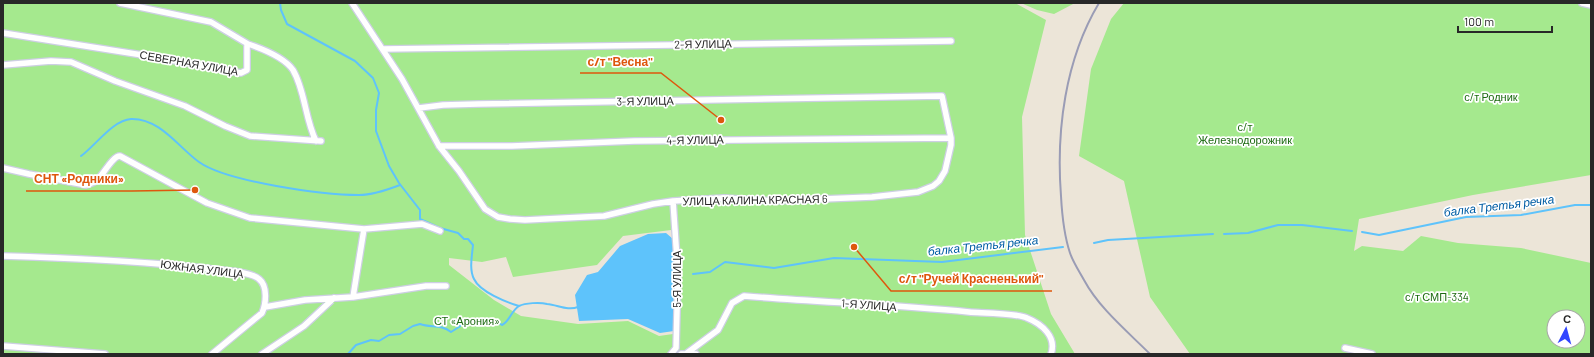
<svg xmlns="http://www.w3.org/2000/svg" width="1594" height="357" viewBox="0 0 1594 357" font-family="Barlow,sans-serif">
	<rect width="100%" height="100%" fill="#ece5d8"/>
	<path fill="#a5e98e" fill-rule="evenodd" d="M3,3h1012l31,17 -24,97 3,118 26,79 24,40h-1072zM679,229l1,104 -21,3 -31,-15 -50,3 -57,-8 -27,-16 -45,-35v-7l33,4 24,-5 7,20 84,-12 26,-29z
		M1021,3h54l-21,11 -17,-4z
		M1124,3h467v172l-118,20 -114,24 -5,32 8,-5 41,5 18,-15 37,7 63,5 70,15v91h-401l-40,-57 -26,-116 -45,-25 12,-87 20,-50zM1554,317h24v24h-24z"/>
	<path fill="#5ec3fb" d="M666,233l7,6 2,43 -1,49 -14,2 -32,-14 -49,2 -4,-26 12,-20 11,-3 22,-26 28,-12z"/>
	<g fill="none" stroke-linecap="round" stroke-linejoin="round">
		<path stroke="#5ec3fb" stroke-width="2" d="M280,3l1,7 6,14 68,37 18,17 6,15 -3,17v21l13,35 10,17 21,27v9l20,9 18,5 6,6h4l5,6c-1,11 -4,24 1,34 6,13 32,23 45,27
			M81,156c14,-10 32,-36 50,-37 29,-1 48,29 68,43 28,20 125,33 160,33 14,0 28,-5 41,-10
			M1362,232l17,3 87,-18 55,-2 54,-10h16
			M1224,234l24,-1 30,-8h24l50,6
			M1094,243l14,-3 105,-6
			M693,274l17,-2 15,-10 49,6 60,-10 108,4 121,-15
			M348,354l8,-9 15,-5 8,1 10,-6 11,-1 13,-8 7,-2c11,4 21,0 31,8l8,-5 6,-6 9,1 11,-3 9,1 8,5c8,-4 9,-14 17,-19 6,-3 21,-4 28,-2 11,1 21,7 31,3"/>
		<g stroke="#cdcfe3" stroke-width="8">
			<path id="minor" d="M120,3l91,19 37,22
				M352,3l50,76 37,67 20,25 26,38 13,8 12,2 15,1 79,-4 49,-12 20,-3 51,-3 48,3 100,-4 46,-5 15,-6 6,-5 6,-10 6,-26v-7l-9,-42 -464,8 -35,1 -24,3
				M1582,3l9,2
				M3,33l152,24 86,16 6,-3v-24l1,-2c15,5 36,13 45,26 12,20 12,49 23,71
				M383,49l568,-8
				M3,65l48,-4 20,1 44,19 70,25 40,20 25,10 71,5
				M439,146h73l122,-5 317,-3
				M3,168l26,6 57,11c3,-1 7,-2 10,-4 7,-5 16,-25 24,-25l87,47 43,15 114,11 58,-5 18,7
				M3,256c70,2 140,5 209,13 12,2 38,2 47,10 9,7 7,25 3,34l-50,41
				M353,297l11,-68
				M265,307l40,-7 48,-3 73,-11h20
				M3,346l102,8
				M1345,348l27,6
				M687,353l31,-23 14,-27 12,-7c75,6 150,9 225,16 13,1 48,1 58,6 15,6 30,19 24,36
				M262,354l42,-28 30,-28
				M671,354l5,-6 2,-74 -5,-73
				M681,354h15"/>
		</g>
		<use href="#minor" stroke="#fff" stroke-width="5.5"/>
		<path stroke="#9a9cb5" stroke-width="2" d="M1099,3c-34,57 -43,128 -38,193 1,19 3,39 9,57 3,9 9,18 14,27 15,28 43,51 66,74"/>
	</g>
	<g text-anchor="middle" stroke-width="3.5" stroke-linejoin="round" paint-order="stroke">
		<g font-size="11" fill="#282828" stroke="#fff">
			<text transform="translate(703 44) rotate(-1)" y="4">2-Я УЛИЦА</text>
			<text transform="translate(189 63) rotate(10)" y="4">СЕВЕРНАЯ УЛИЦА</text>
			<text transform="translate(645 101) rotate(-1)" y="4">3-Я УЛИЦА</text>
			<text transform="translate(695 140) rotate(-1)" y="4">4-Я УЛИЦА</text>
			<text transform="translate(755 200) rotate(-1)" y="4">УЛИЦА КАЛИНА КРАСНАЯ 6</text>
			<text transform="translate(202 269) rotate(7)" y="4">ЮЖНАЯ УЛИЦА</text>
			<text transform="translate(677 279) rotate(-90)" y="4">5-Я УЛИЦА</text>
			<text transform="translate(869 305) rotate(4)" y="4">1-Я УЛИЦА</text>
		</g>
		<g font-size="11" fill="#1d6b12" stroke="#fff">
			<text x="1491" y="101">с/т Родник</text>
			<text x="1245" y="131">с/т<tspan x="1245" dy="13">Железнодорожник</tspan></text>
			<text x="1437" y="301">с/т СМП-334</text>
			<text x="467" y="325">СТ «Арония»</text>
		</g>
		<g font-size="12" font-style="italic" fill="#005da4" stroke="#fff">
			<text transform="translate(1499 206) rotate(-7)" y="4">балка Третья речка</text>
			<text transform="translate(983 246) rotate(-6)" y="4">балка Третья речка</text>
		</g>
	</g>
	<path fill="none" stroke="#de570d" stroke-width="1.5" d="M721 120L661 73H580M195 190L132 191H26M854 247L891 291H1052"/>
	<g fill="#de570d" stroke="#fff" stroke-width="1.5">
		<circle cx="721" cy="120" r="4"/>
		<circle cx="195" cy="190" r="4"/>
		<circle cx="854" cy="247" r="4"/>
	</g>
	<g font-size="12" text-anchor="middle" font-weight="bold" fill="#de570d" stroke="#fff" stroke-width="3.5" stroke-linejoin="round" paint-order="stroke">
		<text x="620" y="66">с/т "Весна"</text>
		<text x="79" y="183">СНТ «Родники»</text>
		<text x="971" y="283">с/т "Ручей Красненький"</text>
	</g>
	<rect width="1594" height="357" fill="none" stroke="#282828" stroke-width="8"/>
	<g transform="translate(1566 329) rotate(6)"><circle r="19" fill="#ffffff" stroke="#a9a9a9"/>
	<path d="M0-3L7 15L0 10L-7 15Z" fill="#3246ff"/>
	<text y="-6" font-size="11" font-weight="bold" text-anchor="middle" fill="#282828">С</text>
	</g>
	<path d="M1458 26v6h94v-6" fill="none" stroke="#282828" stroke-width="2"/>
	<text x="1464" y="26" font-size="12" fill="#282828" stroke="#ffffff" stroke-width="3" paint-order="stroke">100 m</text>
</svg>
